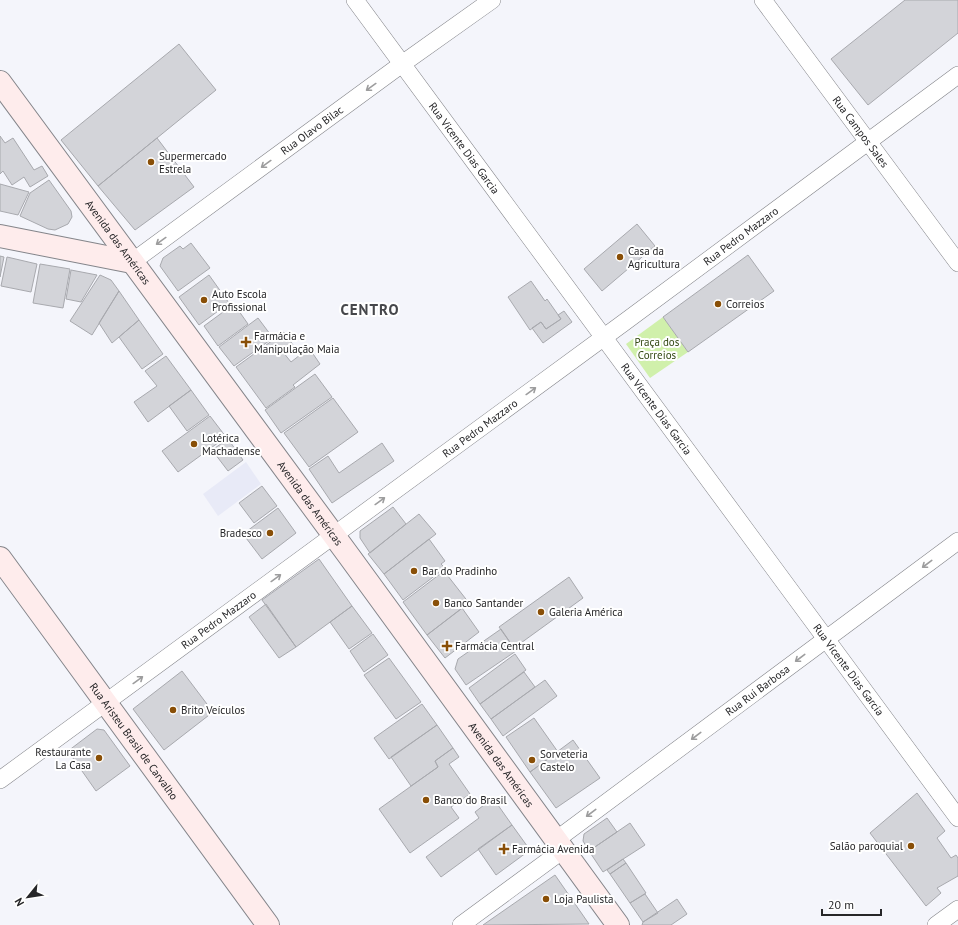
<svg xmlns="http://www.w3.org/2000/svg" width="958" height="925" viewBox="0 0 958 925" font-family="'PT Sans',sans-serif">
	<rect width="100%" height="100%" fill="#f4f5fb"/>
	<path fill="#e8eaf7" d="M246,462l15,22 -43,32 -15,-22z"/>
	<path fill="#d0f0ab" d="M663,317l25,35 -38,26 -24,-34z"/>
	<path fill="#d3d4d9" stroke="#a8a9ae" d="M905,0h53v33l-90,72 -37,-46z
		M179,44l37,46 -118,96 -37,-46z
		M0,136l5,7 8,-5 21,32 8,-4 6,10 -18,11 -6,-10 -12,8 -9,-14 -3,3z
		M157,138l37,49 -59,43 -37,-44z
		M49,180l22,31 1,6 -4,7 -13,6 -7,-1 -28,-13 10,-23z
		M0,184l29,8 -11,23 -18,-4z
		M637,224l18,22 -53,45 -18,-22z
		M191,243l19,25 -32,23 -18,-25 3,-8 17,-12 3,3z
		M748,255l26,36 -86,61 -25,-35z
		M0,256l4,1 -4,20z
		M7,257l30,7 -6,28 -30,-6z
		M40,264l30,5 -7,39 -30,-5z
		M71,270l26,5 -16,27 -15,-3z
		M100,275l11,5 8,11 -27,44 -22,-14z
		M209,275l20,28 -30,22 -20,-28z
		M531,281l14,20 2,-2 14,20 -15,10 -5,-7 -11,8 -22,-33z
		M119,291l20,29 -27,23 -13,-20z
		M234,304l14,20 -30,22 -14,-20z
		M564,311l8,11 -29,21 -11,-15 9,-6 5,7 15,-10 -3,-4z
		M258,318l15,20 -39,28 -15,-19z
		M139,320l24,34 -21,15 -23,-32z
		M284,332l9,13 -10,7 8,10 18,-14 11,16 -27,21 2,2 -29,21 -30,-41z
		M166,356l25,34 -43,32 -14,-20 23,-16 -12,-15z
		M315,374l17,23 -51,36 -16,-23z
		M191,390l18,25 -22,16 -18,-25z
		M333,398l25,34 -49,35 -25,-34z
		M210,416l16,21 -48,35 -16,-21z
		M228,439l15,21 -15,11 -16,-21z
		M382,443l12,18 -62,42 -23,-34 19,-13 11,17z
		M262,486l15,20 -23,17 -15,-20z
		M393,507l13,17 -36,29 -10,-15v-7z
		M278,508l18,25 -34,26 -19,-25z
		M419,514l17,20 -52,40 -16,-20z
		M429,539l16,22 -4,3 4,4 -42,32 -19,-26z
		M319,559l33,47 -56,41 -34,-47z
		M444,571l25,32 -42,32 -24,-33z
		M569,577l14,21 -69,50 -15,-21z
		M266,604l30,43 -17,11 -30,-41z
		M352,606l20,27 -23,16 -19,-27z
		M462,608l17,24 -34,26 -18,-23z
		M501,629l15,22 -50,34 -11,-16 3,-10z
		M373,634l15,21 -24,17 -14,-21z
		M515,654l11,16 -46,34 -11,-16z
		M389,658l32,44 -25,17 -32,-44z
		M182,671l31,41 -49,38 -31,-41z
		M524,672l11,15 -44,32 -11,-15z
		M545,680l12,16 -54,40 -12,-17z
		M422,704l15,21 -48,34 -15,-21z
		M534,718l24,34 -28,20 -24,-35z
		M437,725l16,23 -18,13 3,6 -27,19 -20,-29z
		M97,729l7,1 26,36 -34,25 -28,-40z
		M573,740l27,38 -44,30 -26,-36z
		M453,748l6,9 -10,7 21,30 -19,13 8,11 -49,35 -31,-44 59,-42 -3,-6z
		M917,793l28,38 -8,7 14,20 5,-3 2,3v18l-21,12 4,5 -15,13 -56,-73z
		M493,798l19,27 -71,52 -15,-20 53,-39 -4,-6z
		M607,818l10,14 -28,19 -6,-10 1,-7z
		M630,823l15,22 -42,27 -14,-21z
		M512,825l18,25 -34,25 -18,-26z
		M623,859l3,4 -16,11 -3,-4z
		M626,863l20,30 -16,10 -20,-29z
		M555,875l34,49 -106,1z
		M645,894l13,19 -15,9 -13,-19z
		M677,899l10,15 -16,11h-29l1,-3z"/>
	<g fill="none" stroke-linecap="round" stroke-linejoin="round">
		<g stroke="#84858a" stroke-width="18">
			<g id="street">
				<path id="s1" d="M355,0l603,818"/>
				<path id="s2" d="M763,0l195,263"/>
				<path id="s3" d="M132,262l270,-198 90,-64"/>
				<path id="s4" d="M0,780l622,-456 336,-249"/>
				<path id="s5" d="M556,840l402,-299"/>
				<path d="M461,925l102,-75"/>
				<path d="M936,925l22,-16"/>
			</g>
		</g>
		<g stroke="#84858a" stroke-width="24">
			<g id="secondary">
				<path id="s6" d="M0,82l349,474 269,369"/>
				<path d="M0,236l132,26"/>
				<path id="s7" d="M0,558l268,367"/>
			</g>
		</g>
		<use href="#street" stroke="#fff" stroke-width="17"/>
		<use href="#secondary" stroke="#feecec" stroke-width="22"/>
	</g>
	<defs><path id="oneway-shaft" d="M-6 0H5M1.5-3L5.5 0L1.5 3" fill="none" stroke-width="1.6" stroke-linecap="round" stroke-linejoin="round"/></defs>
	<g stroke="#9d9d9e">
		<use href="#oneway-shaft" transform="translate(371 87) rotate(144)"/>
		<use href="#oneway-shaft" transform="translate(266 164) rotate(144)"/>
		<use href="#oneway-shaft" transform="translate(161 241) rotate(144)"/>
		<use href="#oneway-shaft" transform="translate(531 391) rotate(-36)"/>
		<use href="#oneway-shaft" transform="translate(380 501) rotate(-36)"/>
		<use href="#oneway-shaft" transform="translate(927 564) rotate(143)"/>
		<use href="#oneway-shaft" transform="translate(276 578) rotate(-36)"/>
		<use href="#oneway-shaft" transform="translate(800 658) rotate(143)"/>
		<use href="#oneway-shaft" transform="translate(138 680) rotate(-36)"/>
		<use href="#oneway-shaft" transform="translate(696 736) rotate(143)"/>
		<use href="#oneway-shaft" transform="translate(591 813) rotate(143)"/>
	</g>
	<g fill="#894f07" stroke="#fff" stroke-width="1.5">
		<circle cx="151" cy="162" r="4"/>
		<circle cx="620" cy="257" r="4"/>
		<circle cx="204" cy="300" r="4"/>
		<circle cx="718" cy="304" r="4"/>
		<path d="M244 336h4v4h4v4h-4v4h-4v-4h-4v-4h4z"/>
		<circle cx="194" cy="444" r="4"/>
		<circle cx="270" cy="533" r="4"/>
		<circle cx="414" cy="571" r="4"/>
		<circle cx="436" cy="603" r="4"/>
		<circle cx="541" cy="612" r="4"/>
		<path d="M445 640h4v4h4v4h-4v4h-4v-4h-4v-4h4z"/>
		<circle cx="173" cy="710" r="4"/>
		<circle cx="99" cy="758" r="4"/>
		<circle cx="532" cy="760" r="4"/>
		<circle cx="426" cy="800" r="4"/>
		<circle cx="911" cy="846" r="4"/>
		<path d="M502 843h4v4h4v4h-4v4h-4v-4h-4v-4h4z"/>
		<circle cx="546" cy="899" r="4"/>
	</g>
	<g text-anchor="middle" stroke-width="4" stroke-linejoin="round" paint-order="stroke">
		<g font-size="11" fill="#262628" stroke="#fff">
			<text dy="4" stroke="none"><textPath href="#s3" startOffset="223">Rua Olavo Bilac</textPath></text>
			<text dy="4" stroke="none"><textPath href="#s2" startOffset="164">Rua Campos Sales</textPath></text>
			<text dy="4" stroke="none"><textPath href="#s1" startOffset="184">Rua Vicente Dias Garcia</textPath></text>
			<text dy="4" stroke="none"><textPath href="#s4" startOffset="919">Rua Pedro Mazzaro</textPath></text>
			<text dy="4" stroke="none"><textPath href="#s6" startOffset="199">Avenida das Américas</textPath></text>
			<text dy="4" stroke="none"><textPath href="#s1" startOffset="508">Rua Vicente Dias Garcia</textPath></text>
			<text dy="4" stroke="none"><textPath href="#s4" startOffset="595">Rua Pedro Mazzaro</textPath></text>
			<text dy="4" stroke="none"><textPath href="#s6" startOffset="523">Avenida das Américas</textPath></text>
			<text dy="4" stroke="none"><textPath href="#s4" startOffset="271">Rua Pedro Mazzaro</textPath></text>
			<text dy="4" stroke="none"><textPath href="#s1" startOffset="832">Rua Vicente Dias Garcia</textPath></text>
			<text dy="4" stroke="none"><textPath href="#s5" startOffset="251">Rua Rui Barbosa</textPath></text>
			<text dy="4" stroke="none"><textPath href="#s7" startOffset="227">Rua Aristeu Brasil de Carvalho</textPath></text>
			<text dy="4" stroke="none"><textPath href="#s6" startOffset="847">Avenida das Américas</textPath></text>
		</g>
		<g font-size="11" fill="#262628" stroke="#fff" text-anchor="start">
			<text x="159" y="160">Supermercado<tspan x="159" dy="13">Estrela</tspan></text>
			<text x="628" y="255">Casa da<tspan x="628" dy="13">Agricultura</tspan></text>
			<text x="212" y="298">Auto Escola<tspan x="212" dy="13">Profissional</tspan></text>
			<text x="726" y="308">Correios</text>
			<text x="254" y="340">Farmácia e<tspan x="254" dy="13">Manipulação Maia</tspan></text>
			<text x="202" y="442">Lotérica<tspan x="202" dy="13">Machadense</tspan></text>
			<text x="262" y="537" text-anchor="end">Bradesco</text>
			<text x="422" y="575">Bar do Pradinho</text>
			<text x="444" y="607">Banco Santander</text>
			<text x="549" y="616">Galeria América</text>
			<text x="455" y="650">Farmácia Central</text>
			<text x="181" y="714">Brito Veículos</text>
			<text x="91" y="756" text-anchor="end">Restaurante<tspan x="91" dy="13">La Casa</tspan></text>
			<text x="540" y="758">Sorveteria<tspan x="540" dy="13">Castelo</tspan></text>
			<text x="434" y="804">Banco do Brasil</text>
			<text x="903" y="850" text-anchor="end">Salão paroquial</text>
			<text x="512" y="853">Farmácia Avenida</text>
			<text x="554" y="903">Loja Paulista</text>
		</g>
		<g font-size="11" fill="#334813" stroke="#fff">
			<text x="657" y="346">Praça dos<tspan x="657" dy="13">Correios</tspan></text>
		</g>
		<g font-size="15" font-weight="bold" letter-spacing="1" fill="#46474b" stroke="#fff">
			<text x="370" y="315">CENTRO</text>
		</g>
	</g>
	<g transform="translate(28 897) rotate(240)" stroke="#ffffff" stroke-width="3" paint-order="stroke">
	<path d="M0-3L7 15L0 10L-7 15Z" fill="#262628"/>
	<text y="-6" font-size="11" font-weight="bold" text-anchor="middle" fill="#262628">N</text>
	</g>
	<path d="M822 909v6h59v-6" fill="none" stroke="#262628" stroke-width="2"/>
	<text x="828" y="909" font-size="12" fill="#262628" stroke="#ffffff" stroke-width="3" paint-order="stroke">20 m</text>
</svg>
